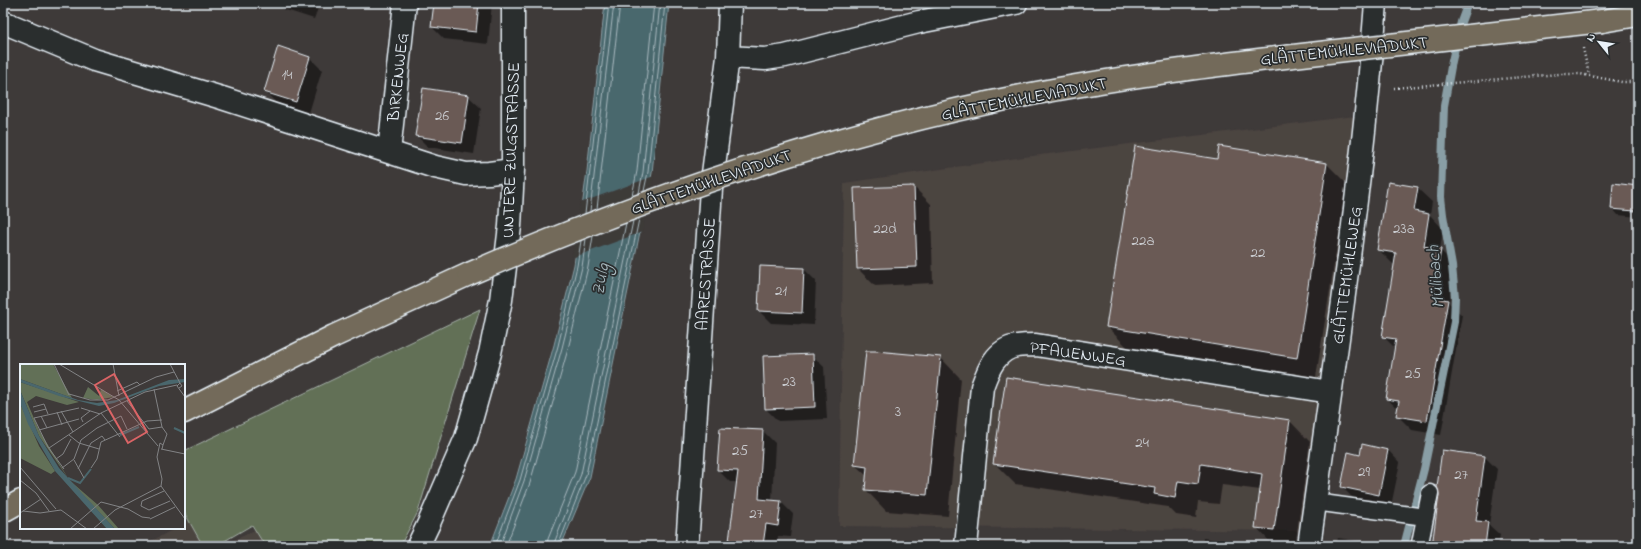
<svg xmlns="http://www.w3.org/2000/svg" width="1641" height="549" viewBox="0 0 1641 549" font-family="'Indie Flower',sans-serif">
	<rect width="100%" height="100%" fill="#3e3a39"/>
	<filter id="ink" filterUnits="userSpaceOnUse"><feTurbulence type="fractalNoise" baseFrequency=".025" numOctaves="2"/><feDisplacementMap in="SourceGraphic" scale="8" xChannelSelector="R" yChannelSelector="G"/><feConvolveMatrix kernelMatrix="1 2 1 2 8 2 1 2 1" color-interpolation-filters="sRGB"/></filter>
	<g filter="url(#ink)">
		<path fill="#4c4441" d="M1363,115l-51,416 -473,-5 5,-343 180,-26z
			M203,514l18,32h-79l34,-18h8v-5z
			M257,529l10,17h-45z"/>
		<path fill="#627057" stroke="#a5b0a8" d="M480,309l-62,203 -18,34h-135l-13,-21 -36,21h-13l-19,-34v-61z"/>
		<path fill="#4a676d" stroke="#899ea5" d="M605,3h64l-17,170 -62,304 -29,69h-71l26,-67 38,-134 20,-80 13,-94z"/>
		<path fill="#3e3a39" d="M654,176l-12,56 -70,26 8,-55z"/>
		<path fill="#0007" d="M277,3h43l-6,16 -31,-10z
			M323,3h13l-1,4z
			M435,3h57l-4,41 -44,-5 -12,-12z
			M278,48l32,10 12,12 -13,43 -32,-9 -12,-13z
			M468,96l13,12 -7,46 -46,-7 -12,-12z
			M1218,160l109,4 20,20 -31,193 -189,-30 -20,-20z
			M914,187l17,17 2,79 -58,3 -17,-17z
			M1638,187v30l-20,-2 -6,-7z
			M1417,188l15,14 -2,13 13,14 -3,21 15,15 -6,38 13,12 -21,120 -29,-5 -15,-15 1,-6 -11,-10 9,-50 -13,-13 12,-72h-2l-15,-15z
			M804,269l12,12 -2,44 -43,-2 -12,-12z
			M812,355l12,12 3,52 -49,2 -12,-12z
			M941,358l20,21 -13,137 -62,-5 -20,-21 1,-14 -12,-11z
			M1290,421l20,21 -15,104h-21l-18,-19 4,-37 -38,-5 -3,19 -21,-2 -2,16 -20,-3 -8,-8 -153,-23 -21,-21z
			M763,431l12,12 -3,58 9,1 12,12 -3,23 -12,-1 -1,10h-48l8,-64h-7l-12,-12z
			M1388,450l12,13 -9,43 -37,-7 -12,-12 19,-31z
			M1485,457l12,12 -8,56 11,10 -2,11h-65l7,-51z
			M1203,538l57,8h-58z
			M1338,538l37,6 2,2h-41z
			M1059,540l40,6h-41z"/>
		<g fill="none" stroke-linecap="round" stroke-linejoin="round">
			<path stroke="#a9bac0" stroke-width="1" d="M644,191l4,-19 17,-169
				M639,193l4,-21 17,-169
				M632,196l5,-25 17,-168
				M597,209l23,-206
				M590,211l24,-208
				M585,214l24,-211
				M495,546l25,-66 38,-134 19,-80 4,-25
				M500,546l24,-65 38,-133 20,-81 4,-28
				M506,546l24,-63 38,-134 20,-82 5,-31
				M547,546l1,-7 27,-67 51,-249
				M553,546l28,-72 52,-253
				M558,546l28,-71 53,-256"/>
			<path stroke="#899ea5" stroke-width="8" d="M1404,546l20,-77 30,-147 1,-25 -3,-31 -9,-51 -2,-18 3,-91 8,-45 9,-39 7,-19"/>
		</g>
		<path fill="#6b5a54" stroke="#e8f1f8" d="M434,3h45l-3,29 -45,-5z
			M278,46l32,11 -14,45 -32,-10z
			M423,88l46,7 -7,48 -47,-7z
			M1135,146l82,13 2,-13 108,17 -30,195 -191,-31z
			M1388,182l30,5 -4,24 15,3 -5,32 17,3 -8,48 15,3 -21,121 -31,-5 3,-15 -13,-2 10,-60 -14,-2 14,-84 -19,-3z
			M1613,183l25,3 -3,25 -24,-2z
			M914,186l3,81 -60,2 -3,-81z
			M760,266l44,2 -2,45 -44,-2z
			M866,351h10l65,6 -14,138 -62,-5 2,-23 -13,-2z
			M813,354l2,53 -50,2 -2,-53z
			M1006,377l284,43 -16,110 -19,-2 7,-54 -61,-10 -3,20 -20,-3 -3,17 -21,-4 1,-6 -162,-24z
			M720,428l43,2 -4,69 22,2 -3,25 -12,-2 -3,21 -34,-4 9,-70 -21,-1z
			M1362,444l26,6 -9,45 -38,-8 7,-35 12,3z
			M1442,450l43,6 -9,65 12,1 -3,24h-53l7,-51 -2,-8z"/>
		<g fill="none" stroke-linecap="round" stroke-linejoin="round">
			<g stroke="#e8f1f8" stroke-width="19">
				<path id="lane" d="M1315,502l110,15
					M1420,543l10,-50"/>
			</g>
			<g stroke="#e8f1f8" stroke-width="25">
				<path id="street" d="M3,22l91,38 128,38 213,69 31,7 23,-1 24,-3
					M728,57l37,2 20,-3 134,-34 97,-19
					M389,152l16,-149
					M418,546l11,-23 37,-85 24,-85 11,-53 9,-74 3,-56v-167
					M687,546l24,-357 17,-132 2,-54
					M966,546l16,-159c6,-17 14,-38 35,-41 6,-1 13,-1 19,-1l294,47
					M1309,546c25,-181 53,-361 67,-543"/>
			</g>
			<g stroke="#e8f1f8" stroke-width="25">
				<path id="highway" d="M1602,21l36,-6
					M184,412l150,-76 135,-62
					M3,511l18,-10"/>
			</g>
			<path stroke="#e8f1f8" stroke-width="2.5" stroke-dasharray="1 3" stroke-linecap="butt" d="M1583,48l6,27
				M1394,88l165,-14h21l42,8h16"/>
			<use href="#lane" stroke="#2a2d2e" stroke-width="16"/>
			<use href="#street" stroke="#2a2d2e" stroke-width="22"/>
			<use href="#highway" stroke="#736b5a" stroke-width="22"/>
			<g stroke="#e8f1f8" stroke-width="25" stroke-linecap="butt">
				<path id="highway-bridge" d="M469,274c178,-77 361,-140 552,-178 113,-22 227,-35 342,-48 80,-9 159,-18 239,-27"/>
			</g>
			<use href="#highway-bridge" stroke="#736b5a" stroke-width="22"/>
		</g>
	</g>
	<g text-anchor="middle" stroke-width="3.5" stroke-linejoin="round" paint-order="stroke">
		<g font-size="15" fill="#c9cbcf">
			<text x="287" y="79">14</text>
			<text x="442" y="120">26</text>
			<text x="885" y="233">22d</text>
			<text x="1404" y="233">23a</text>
			<text x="1143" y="245">22a</text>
			<text x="1258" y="257">22</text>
			<text x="781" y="295">21</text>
			<text x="1413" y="378">25</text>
			<text x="789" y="386">23</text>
			<text x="898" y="416">3</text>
			<text x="1142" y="447">24</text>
			<text x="740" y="455">25</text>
			<text x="1364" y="476">29</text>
			<text x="1461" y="479">27</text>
			<text x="756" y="518">27</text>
		</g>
		<g font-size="17" fill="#e8f1f8" stroke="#2a2d2e">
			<text transform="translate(1344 50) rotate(-6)" y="6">GLÄTTEMÜHLEVIADUKT</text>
			<text transform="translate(397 77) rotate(-84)" y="6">BIRKENWEG</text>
			<text transform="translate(1024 98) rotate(-11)" y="6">GLÄTTEMÜHLEVIADUKT</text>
			<text transform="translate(510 150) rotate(-88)" y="6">UNTERE ZULGSTRASSE</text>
			<text transform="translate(711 181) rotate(-19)" y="6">GLÄTTEMÜHLEVIADUKT</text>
			<text transform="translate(705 274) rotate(-86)" y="6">AARESTRASSE</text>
			<text transform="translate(1346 275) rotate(-82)" y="6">GLÄTTEMÜHLEWEG</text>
			<text transform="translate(1078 353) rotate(8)" y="6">PFAUENWEG</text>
		</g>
		<g font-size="18" font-style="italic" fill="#a9bac0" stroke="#2a2d2e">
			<text transform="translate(1435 277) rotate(-95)" y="6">Mülibach</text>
			<text transform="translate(600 279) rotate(-79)" y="6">Zulg</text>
		</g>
	</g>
	<g transform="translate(20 364)">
		<rect width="165" height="165" fill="#3e3a39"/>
		<path d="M0,0h33l19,34 -52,-19zM0,18l59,20 -12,3 -31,-9 -9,6 12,28 29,48 -29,-42 -19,-46zM68,23l11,9 2,-7 12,8 -16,3 -14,-2zM0,39l19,43 16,25 -4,3 -31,-16zM48,115l30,26 21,24h-4z" fill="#627057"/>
		<path d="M0,15l58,21 19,3 20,-3 52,-20 16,-1v3l-26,4 -45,17 -15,3 -40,-10 -39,-14zM0,26l19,46 20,32 56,61h-8l-52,-58 -27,-47 -8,-21z" fill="#4a676d"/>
		<path fill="none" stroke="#4a676d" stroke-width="2" d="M154,64l11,5M100,71l19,-8M48,114l12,5 11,-14"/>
		<path fill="none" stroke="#828385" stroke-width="1" d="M34,0l15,31M39,0l60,36 39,46M93,0l6,32M150,0l10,19M159,24l3,-2 -2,-3 -3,3 8,11M134,25l8,38M97,27l20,-9 3,3M49,30l21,6h18l48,-23 18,-5M107,37l22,28 13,-2M13,43l11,-3 4,10M61,44l19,6M41,47l12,21M14,48l12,-3M37,48l5,13M81,49l19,24M21,52l6,12M63,58l-2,-4 9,-7M142,63l5,7 -4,11M19,66l40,-11M49,71l10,8 20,6M29,84l52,-35 44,-21 32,-7M141,85l24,5M36,95l7,-5 8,-15M54,96l10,18M0,103l36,42M42,104l12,-9 7,-19 16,-12 24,-12 6,13M71,104l6,-9 4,-17 46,-21 15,-1M44,105l-16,-22 -14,-29 45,-10M58,105l13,-26 11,-7 3,4M0,116l16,13 13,18M141,122l24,33M144,127l-22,10 -1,5 8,4 21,-9M3,147l17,2 21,-3 26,19M0,149l21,-14M130,155l25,-12M50,165l31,-27 27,7 14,8 8,1M73,165l22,-19 46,-24 1,-7 -5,-22 3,-14 3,2 -1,4"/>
		<path fill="#db6466" fill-opacity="0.15" stroke="#db6466" stroke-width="2" d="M94,10l33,58 -19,11 -33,-58z"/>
		<rect width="165" height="165" fill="none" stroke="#e8f1f8" stroke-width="2"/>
	</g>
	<rect width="1641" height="549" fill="none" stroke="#2a2d2e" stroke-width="16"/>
	<rect x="8" y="8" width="1625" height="533" fill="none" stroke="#e8f1f8" stroke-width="1.5" filter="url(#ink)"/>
	<g transform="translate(1599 42) rotate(300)" stroke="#2a2d2e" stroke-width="3" paint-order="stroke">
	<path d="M0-3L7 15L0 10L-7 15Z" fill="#e8f1f8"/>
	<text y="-6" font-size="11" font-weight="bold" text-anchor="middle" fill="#e8f1f8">N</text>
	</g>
</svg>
